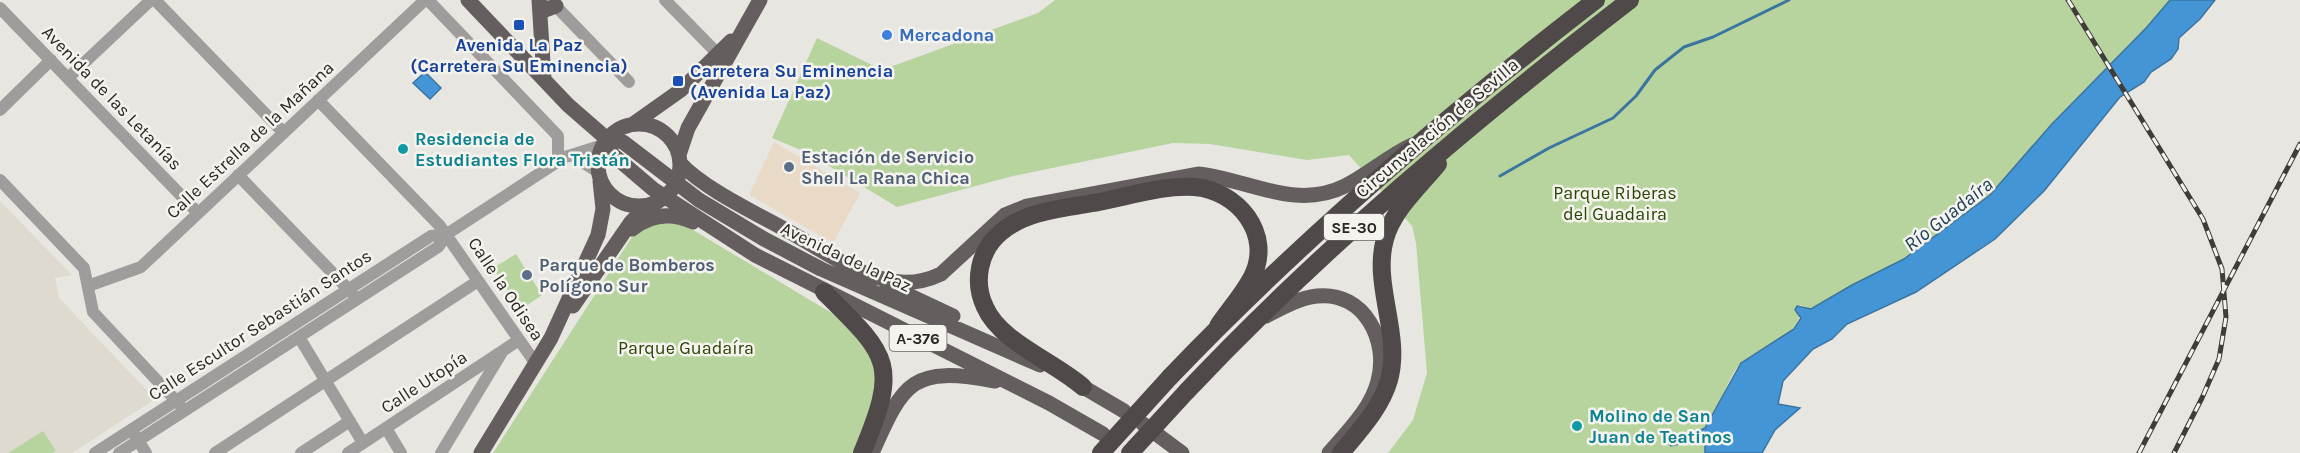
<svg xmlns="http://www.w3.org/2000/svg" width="2300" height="453" viewBox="0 0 2300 453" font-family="Karla,sans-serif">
	<rect width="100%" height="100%" fill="#e8e6e1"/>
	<path fill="#e9dac7" d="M774,142l86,51 -27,50 -84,-48z"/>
	<path fill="#dedacf" d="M0,201l72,74 -17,3 4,20 96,101 -83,54h-72z"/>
	<path fill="#b7d49e" d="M1055,0h1115l-23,27 -96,98 -61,70 -86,64 -52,26 -41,25 -11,-5c3,34 -37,39 -58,57 -16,14 -26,61 -42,71 -7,4 -15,3 -23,3l1,10 24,-7 4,5 -1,9h-317l25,-33 14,-47 -11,-130 -4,-17 -63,-71 -42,5 -97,-16 -37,-1 -160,33 -116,31 -91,-55 -34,-14 45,-100 65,32 156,-57z
		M653,223l30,1 157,94 21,23 11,17 4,23 -4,27 -19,45h-360l139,-216z
		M516,254l26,41 -22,15 -27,-42z
		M43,431l13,20 -4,2h-44z"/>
	<path fill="#4495d5" stroke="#3c74a0" stroke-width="1.5" d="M2170,0h45l-15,19 -21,19 -1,11 -7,10 -20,13 -7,10 -24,15 -76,94 -49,48 -79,53 -69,32 -15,15 -19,10 -30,32 -5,23 22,4 -25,22 -13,23h-57v-9l-3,-5 -31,7 -4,-5 2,-4 20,-1 16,-8 36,-65 53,-34 7,-11 -6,-8 2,-4 14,3 41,-24 52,-26 86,-64 61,-70 96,-98z
		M425,72l16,16 -11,11 -17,-16z"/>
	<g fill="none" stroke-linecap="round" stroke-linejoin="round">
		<path stroke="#3c74a0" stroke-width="3" d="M1500,176l49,-28 64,-30 23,-22 19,-26 29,-23 29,-10 76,-37"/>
		<path stroke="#9f9c9b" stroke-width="12" d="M155,0l129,133
			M428,0l130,136v26
			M550,0l79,82
			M665,0l53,54
			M0,8l198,205
			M68,78l83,-78
			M318,100l122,126 96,138
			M0,110l51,-50
			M571,155l27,17
			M238,175l114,118
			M0,180l84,88 9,44 87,93
			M88,286l53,-19 284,-267
			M299,337l64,106
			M386,428l15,25
			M134,434l12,19
			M95,453l336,-217 16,-2
			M119,453l319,-206 9,-13 104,-68 14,-9 38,-12
			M215,453l263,-172
			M301,453l49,-32
			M348,453l171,-113
			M441,453l60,-99"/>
		<path stroke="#645f5e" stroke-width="15" d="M468,0l100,105 39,34 5,15 41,35 102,66 294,148 54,31
			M539,0l5,79
			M540,12l16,-6
			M598 165a41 41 0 1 1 82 0a41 41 0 1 1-82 0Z
			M633,124l48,-34 50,-49
			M607,139l16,3 76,58 65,39 57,30 219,96
			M679,155l9,-27 72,-128
			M680,163c25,27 80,52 113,71 29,16 58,37 90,45 20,6 39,4 58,-5l64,-59 22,-9 171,-32c50,5 97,37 147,12 24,-12 43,-30 67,-41
			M632,229c19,-15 39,-17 61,-7
			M887,285l66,31
			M573,306l58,-84 16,-16
			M1266,316c17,-9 33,-18 51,-20 48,-5 72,46 61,85 -7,28 -31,51 -49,72
			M1073,381l51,30
			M1143,424l39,29
			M481,453l70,-115 47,-103 5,-26 -3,-28
			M872,453c32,-73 41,-87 123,-72"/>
		<path stroke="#4f4a49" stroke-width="18" d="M824,292c66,65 75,72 38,161
			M1170,377c131,-137 277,-262 426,-377
			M1083,387c-28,-25 -83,-45 -98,-80 -12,-25 -6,-56 15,-74 26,-23 67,-25 99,-31 31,-6 64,-17 95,-15 43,3 80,47 58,90 -9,17 -23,33 -34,49
			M1187,391c136,-144 286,-270 443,-391
			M1341,453c18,-22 40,-45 48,-73 13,-46 -17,-95 -4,-141 8,-29 34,-52 53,-75"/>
		<g stroke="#3e3d3a" stroke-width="5">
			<path id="rail" d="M2068,0l135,219 19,50 4,48 -7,42 -17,39 -28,55
				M2139,453l161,-309"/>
		</g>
		<use href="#rail" stroke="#f5f3ee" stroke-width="3" stroke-dasharray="9" stroke-linecap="butt"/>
		<path stroke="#4f4a49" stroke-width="18" d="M1101,453l69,-76
			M1130,453l57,-62"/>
	</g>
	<g fill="#1a4fb4" stroke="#f5f3ee" stroke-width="2">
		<rect x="513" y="19" width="12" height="12" rx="3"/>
		<rect x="672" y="75" width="12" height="12" rx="3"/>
	</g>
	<circle fill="#3f7fe0" stroke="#f5f3ee" stroke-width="2" cx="887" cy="35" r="6"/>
	<g fill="#0f9aa8" stroke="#f5f3ee" stroke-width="2">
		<circle cx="403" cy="149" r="6"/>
		<circle cx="1577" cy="426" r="6"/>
	</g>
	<g fill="#5c6f8a" stroke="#f5f3ee" stroke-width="2">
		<circle cx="789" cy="167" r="6"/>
		<circle cx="527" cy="275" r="6"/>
	</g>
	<g text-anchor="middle" stroke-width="5" stroke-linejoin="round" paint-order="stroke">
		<g fill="#f5f3ee" stroke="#666562" stroke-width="1.5">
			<rect x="1324" y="214" width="60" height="26" rx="4.5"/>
			<rect x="889.5" y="325" width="57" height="26" rx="4.5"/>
		</g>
		<g font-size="16" font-weight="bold" fill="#292826">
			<text x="1354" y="233">SE-30</text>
			<text x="918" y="344">A-376</text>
		</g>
		<g font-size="18" font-weight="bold" fill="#366cbe" stroke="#f5f3ee" text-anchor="start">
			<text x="899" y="41">Mercadona</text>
		</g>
		<g font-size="18" font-weight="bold" fill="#164399" stroke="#f5f3ee">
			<text x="519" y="51">Avenida La Paz<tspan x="519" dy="21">(Carretera Su Eminencia)</tspan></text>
			<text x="690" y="77" text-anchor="start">Carretera Su Eminencia<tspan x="690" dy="21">(Avenida La Paz)</tspan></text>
		</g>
		<g font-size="18" fill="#292826" stroke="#f5f3ee">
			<text transform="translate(112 98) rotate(46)" y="6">Avenida de las Letanías</text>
			<text transform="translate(1437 128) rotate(-40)" y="6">Circunvalación de Sevilla</text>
			<text transform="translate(250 140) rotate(-43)" y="6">Calle Estrella de la Mañana</text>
			<text transform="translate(846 257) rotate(25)" y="6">Avenida de la Paz</text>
			<text transform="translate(506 289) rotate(56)" y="6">Calle la Odisea</text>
			<text transform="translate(260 325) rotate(-33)" y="6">Calle Escultor Sebastián Santos</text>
			<text transform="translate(424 382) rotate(-33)" y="6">Calle Utopía</text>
		</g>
		<g font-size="18" font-weight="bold" fill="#0d838f" stroke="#f5f3ee" text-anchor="start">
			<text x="415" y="145">Residencia de<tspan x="415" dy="21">Estudiantes Flora Tristán</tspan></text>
			<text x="1589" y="422">Molino de San<tspan x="1589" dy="21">Juan de Teatinos</tspan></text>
		</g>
		<g font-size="18" font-weight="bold" fill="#4e5e75" stroke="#f5f3ee" text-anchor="start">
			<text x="801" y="163">Estación de Servicio<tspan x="801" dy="21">Shell La Rana Chica</tspan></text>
			<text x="539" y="271">Parque de Bomberos<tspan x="539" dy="21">Polígono Sur</tspan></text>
		</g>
		<g font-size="18" fill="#2a4504" stroke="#f5f3ee">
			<text x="1615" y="199">Parque Riberas<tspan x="1615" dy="21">del Guadaira</tspan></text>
			<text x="686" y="354">Parque Guadaíra</text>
		</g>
		<g font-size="20" font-style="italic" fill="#183a55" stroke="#f5f3ee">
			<text transform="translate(1948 214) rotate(-38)" y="7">Río Guadaíra</text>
		</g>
	</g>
</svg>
